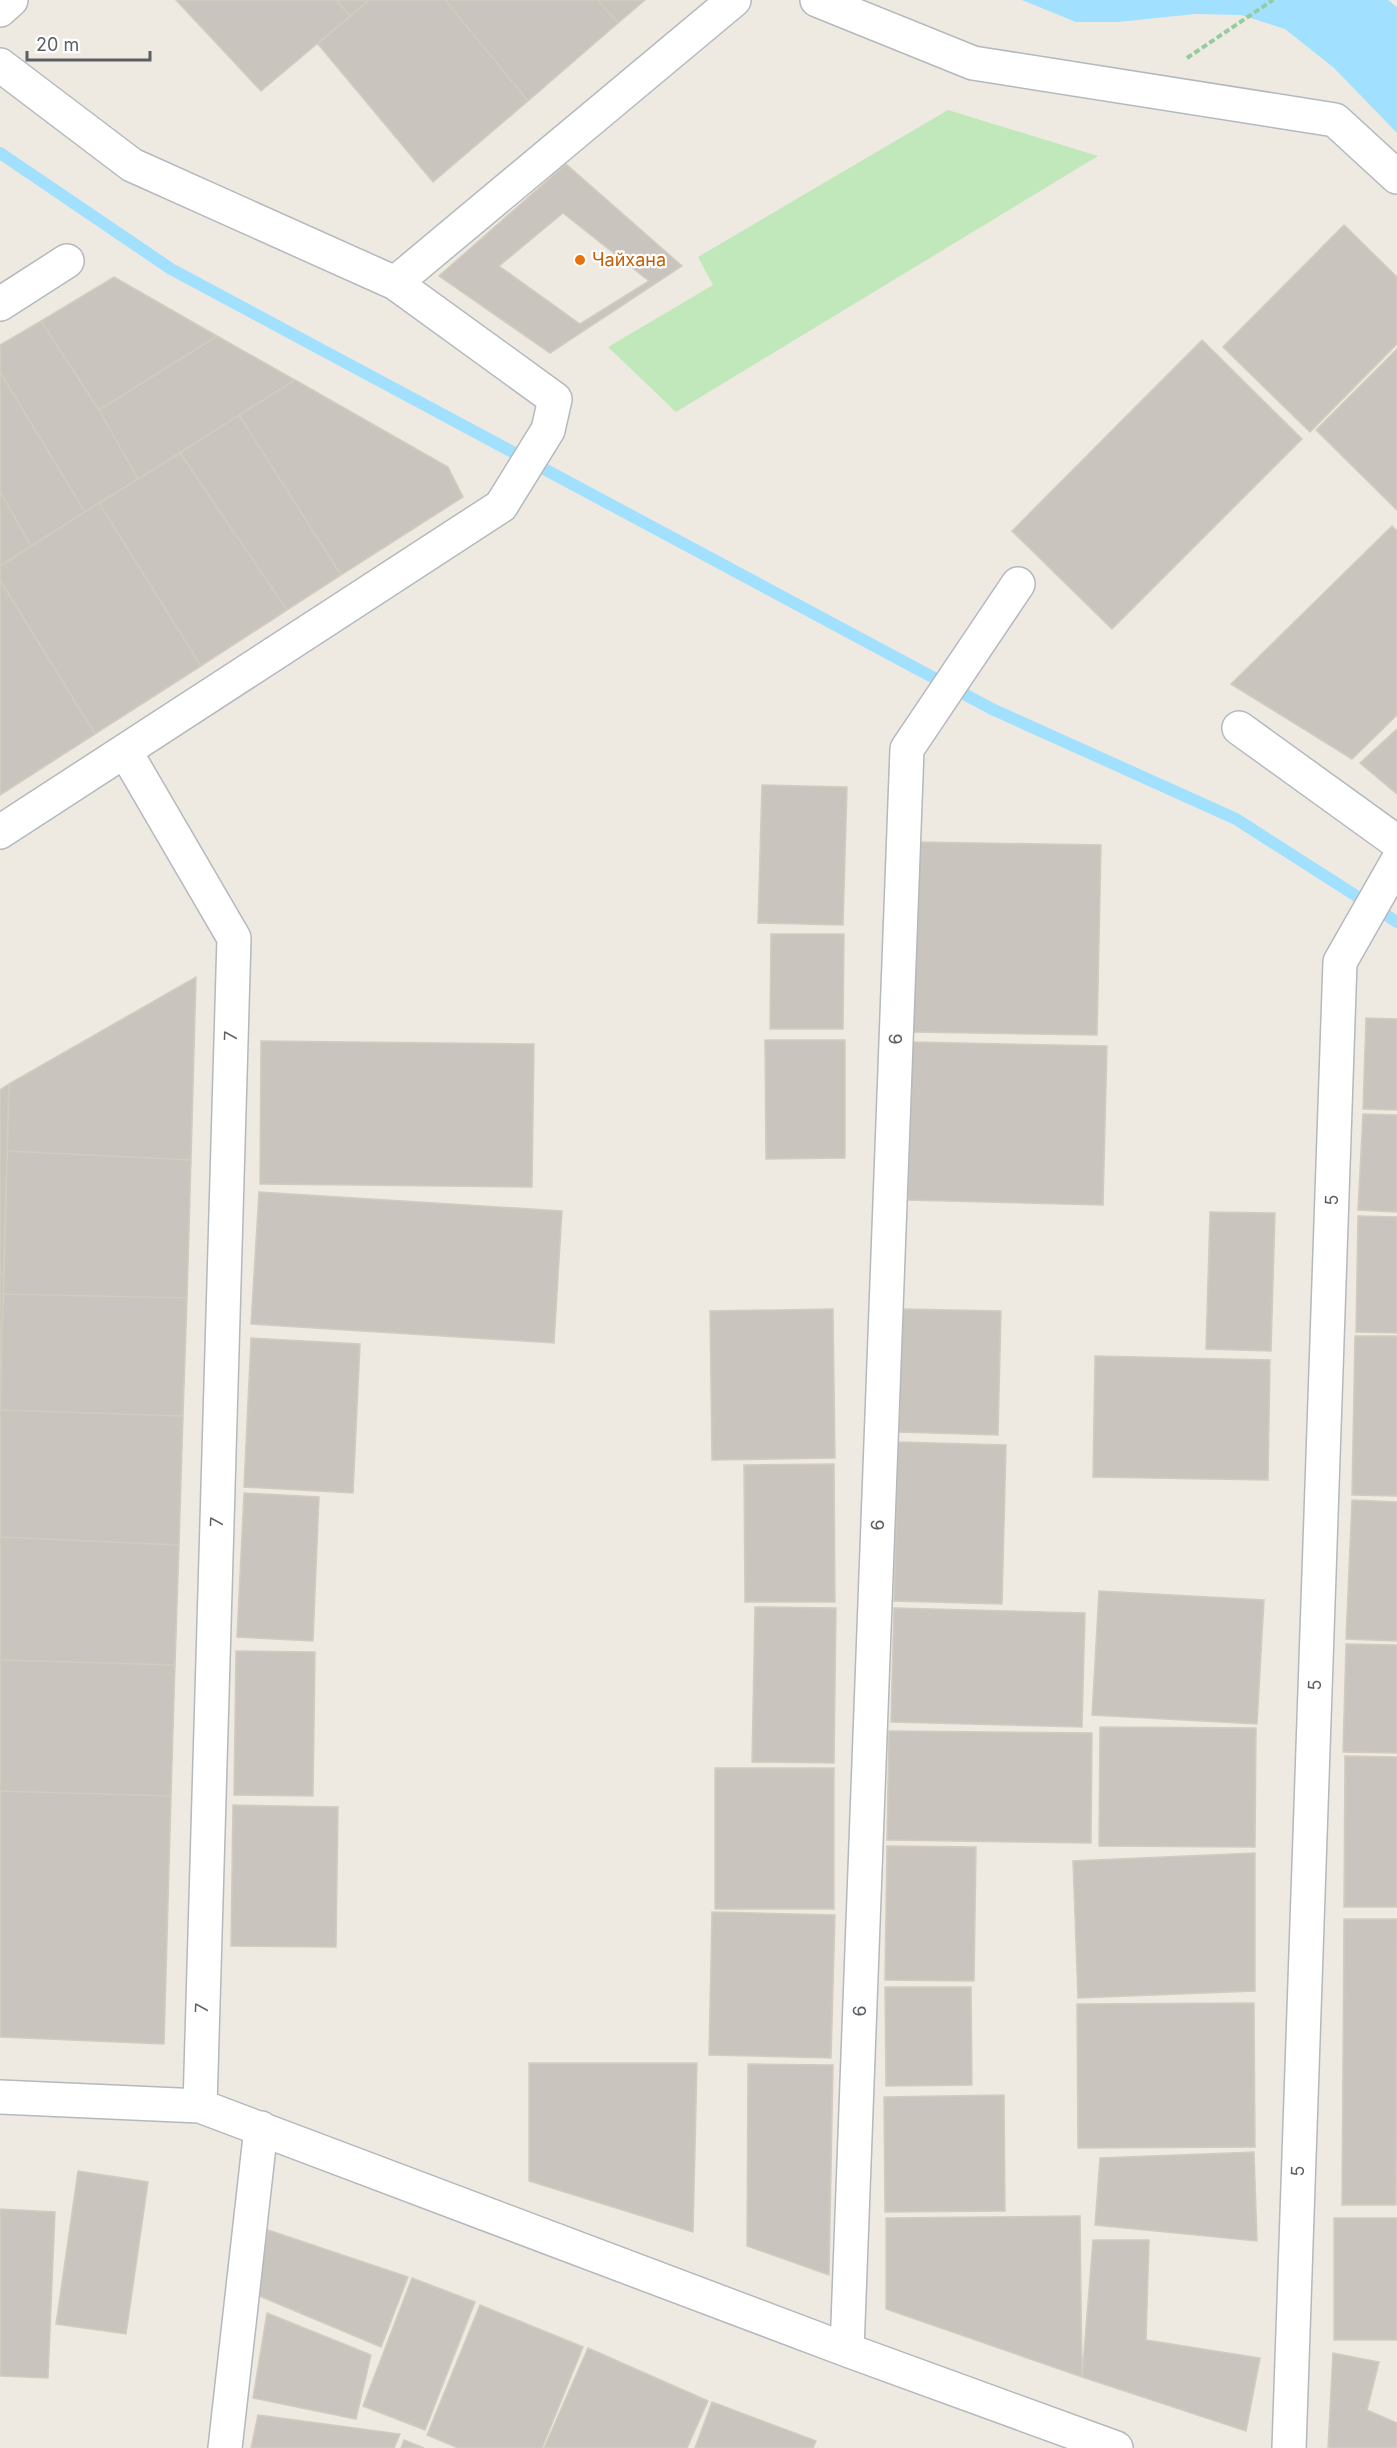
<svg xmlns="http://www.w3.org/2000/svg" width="1397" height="2448" viewBox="0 0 1397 2448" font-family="Inter,sans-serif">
	<rect width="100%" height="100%" fill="#eeeae1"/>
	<path fill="#c0e8bb" d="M948,110l150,46 -422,256 -68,-65 105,-62 -15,-28z"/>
	<path fill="#a1e0ff" d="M1022,0h366l9,7v126l-63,-65 -49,-39 -44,-14 -46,-1 -77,8h-42z"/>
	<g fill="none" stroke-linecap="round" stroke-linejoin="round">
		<path stroke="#a1e0ff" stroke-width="12" d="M0,153l171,116 821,440 244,110 161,103"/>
	</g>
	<path fill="#c9c5be" stroke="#d3cbbf" stroke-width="1.5" fill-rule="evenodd" d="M176,0h160l14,16 -89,75z
		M336,0h33l-19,16z
		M369,0h76l83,101 -95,81 -115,-138z
		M445,0h153l20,23 -90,78z
		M598,0h47l-27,23z
		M566,164l116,102 -132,87 -111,-77zM563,213l86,68 -69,43 -81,-58z
		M1344,225l53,52v67l-87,88 -87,-85z
		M114,277l103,59 -118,74 -58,-89z
		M41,321l58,89 39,69 -53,33 -85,-140v-27z
		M217,336l78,44 -157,99 -39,-69z
		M1202,340l100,99 -190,190 -100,-98z
		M1397,349v161l-81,-80z
		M0,372l85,140 -54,34 -31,-55z
		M295,380l153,87 15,30 -122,78 -102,-160z
		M239,415l102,160 -54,35 -107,-157z
		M180,453l107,157 -86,56 -102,-163z
		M0,491l31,55 -31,20z
		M99,503l102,163 -106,68 -95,-154v-14z
		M1392,526l5,5v184l-45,44 -121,-75z
		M0,580l95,154 -95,61z
		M1397,729v65l-37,-31z
		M762,785l85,2 -4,138 -85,-2z
		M917,842l184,3 -4,190 -184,-3z
		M771,934h73l-1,95h-73z
		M196,977l-5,183 -184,-9 2,-67z
		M1366,1018l31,1v91l-34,-1z
		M765,1040h80v118l-79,1z
		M261,1041l273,3 -2,143 -272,-3z
		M912,1042l195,4 -4,159 -195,-5z
		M9,1084l-5,189h-4v-183z
		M1363,1114l34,1v97l-39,-2z
		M7,1151l184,9 -4,138 -184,-4z
		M259,1192l303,19 -8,132 -303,-19z
		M1210,1212l65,1 -4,138 -65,-2z
		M1358,1216l39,1v116l-41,-1z
		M0,1273h4l-4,119z
		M3,1294l184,4 -4,118 -183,-6z
		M833,1309l2,149 -123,2 -2,-149z
		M902,1309l99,2 -3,124 -99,-3z
		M1355,1336h42v160l-45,-1z
		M251,1338l109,6 -7,149 -109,-6z
		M1095,1356l175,4 -2,120 -175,-3z
		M0,1410l183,6 -4,129 -179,-8z
		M898,1442l108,3 -4,159 -108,-3z
		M834,1464l1,138h-90l-1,-137z
		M244,1493l75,4 -6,144 -76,-4z
		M1352,1500l45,2v139l-51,-2z
		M0,1537l179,8 -4,120 -175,-5z
		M1099,1591l165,9 -7,124 -165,-9z
		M755,1607l81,1 -2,155 -82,-1z
		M894,1608l191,5 -3,114 -191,-5z
		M1346,1644l51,1v108l-54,-1z
		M236,1651l79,1 -2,144 -79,-1z
		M0,1660l175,5 -4,131 -171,-5z
		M1100,1727l156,1 -1,119 -156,-1z
		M889,1731l203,2 -1,110 -204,-3z
		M1345,1756l52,1v150h-53z
		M715,1768h119v141h-119z
		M0,1791l171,5 -7,248 -164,-7z
		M233,1805l105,2 -2,140 -105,-1z
		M887,1846l89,1 -2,134 -89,-1z
		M1255,1853v138l-177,7 -5,-137z
		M712,1912l123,3 -4,143 -122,-3z
		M1344,1919h53l-1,286h-54z
		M885,1987h86l1,98 -86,1z
		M1254,2003l1,144 -177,1 -1,-144z
		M529,2063h168l-4,169 -164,-51z
		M748,2064l85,1 -4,210 -82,-29z
		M1004,2095l1,116 -120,1 -1,-115z
		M1254,2152l3,89 -162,-16 5,-67z
		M78,2171l70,11 -22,152 -70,-10z
		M0,2209l55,3 -7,166 -48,-2z
		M1080,2216l2,161 -196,-68v-91z
		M1334,2218h63v122h-63z
		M268,2230l140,47 -27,70 -124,-52z
		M1093,2240h56l-3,100 114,18 -14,73 -164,-54z
		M412,2278l63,24 -50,128 -62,-24z
		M480,2305l103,42 -41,101h-84l-31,-13z
		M267,2313l104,42 -15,64 -103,-21z
		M588,2348l120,53 -21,47h-143z
		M1333,2353l46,9 -12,48 30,13v25h-69z
		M712,2402l104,39 -3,7h-118z
		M258,2415l142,19 -6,14h-143z
		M404,2440l20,8h-23z"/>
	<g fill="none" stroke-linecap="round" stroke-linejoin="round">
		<g stroke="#b4b9bd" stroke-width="36">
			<path id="minor" d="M817,0l156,63 362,57 62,57
				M0,10l11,-10
				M0,65l132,100 263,118 160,116 -7,31 -47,76 -501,326
				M395,283l339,-283
				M0,304l67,-43
				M1239,728l158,114
				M125,751l109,187 -34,1168
				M0,2097l200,9 647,244 269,98
				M847,2350l60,-1601 111,-165
				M225,2448l36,-320
				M1289,2448l51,-1486 57,-100"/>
		</g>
		<path stroke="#95cc9f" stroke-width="4" stroke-dasharray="6 3" stroke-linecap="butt" d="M1187,58l86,-58"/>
		<use href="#minor" stroke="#fff" stroke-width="33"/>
	</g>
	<circle fill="#e8710a" stroke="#fff" stroke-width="2" cx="580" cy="260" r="6"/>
	<g text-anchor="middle" stroke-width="4.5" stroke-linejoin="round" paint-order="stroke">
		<g font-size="18" fill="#c56008" stroke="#fff" text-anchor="start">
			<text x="592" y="266">Чайхана</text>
		</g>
		<g font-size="18" fill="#5a5f64" stroke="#fff">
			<text transform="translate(231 1036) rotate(-88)" y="6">7</text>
			<text transform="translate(896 1039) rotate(-88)" y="6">6</text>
			<text transform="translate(1332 1200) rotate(-88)" y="6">5</text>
			<text transform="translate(217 1522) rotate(-88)" y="6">7</text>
			<text transform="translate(878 1525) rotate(-88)" y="6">6</text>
			<text transform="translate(1315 1685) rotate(-88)" y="6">5</text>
			<text transform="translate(202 2008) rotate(-88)" y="6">7</text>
			<text transform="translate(860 2011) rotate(-88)" y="6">6</text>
			<text transform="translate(1298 2171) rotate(-88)" y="6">5</text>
		</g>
	</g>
	<path d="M27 51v9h123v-9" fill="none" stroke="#5a5f64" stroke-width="3"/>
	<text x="36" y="51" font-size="18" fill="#5a5f64" stroke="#ffffff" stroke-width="4.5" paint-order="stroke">20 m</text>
</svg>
